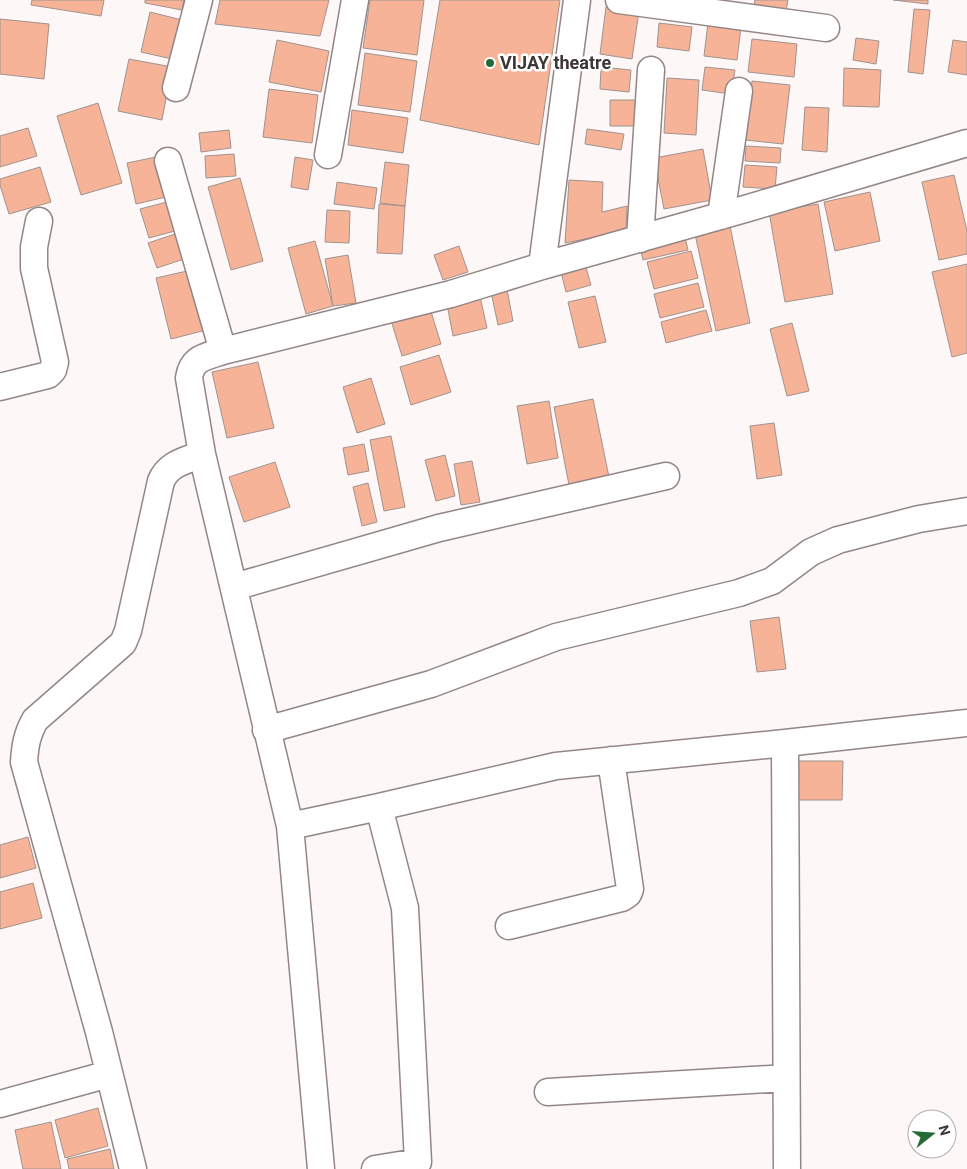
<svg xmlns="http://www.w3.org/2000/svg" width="967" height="1169" viewBox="0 0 967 1169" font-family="Roboto,sans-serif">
	<rect width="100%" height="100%" fill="#fdf7f7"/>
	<path fill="#f7b397" stroke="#a0938e" d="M32,0h72l-3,16 -70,-11z
		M145,0h39l-2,10 -37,-7z
		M220,0h109l-9,36 -105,-12z
		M370,0h54l-7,55 -54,-7z
		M440,0h120l-21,145 -119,-25z
		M755,0h33l-2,11 -32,-6z
		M893,0h35v4z
		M606,7l33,4 -7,48 -32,-5z
		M914,9l16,1 -7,64 -15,-2z
		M150,12l40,10 -9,39 -40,-9z
		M0,19l49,5 -5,55 -44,-5z
		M659,23l33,4 -3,24 -32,-4z
		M708,23l33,4 -4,33 -33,-4z
		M856,38l23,3 -3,23 -23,-4z
		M752,39l45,5 -3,33 -46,-5z
		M277,40l52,11 -8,41 -52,-10z
		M953,40l14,2v33l-19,-3z
		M365,53l52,8 -7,51 -52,-7z
		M129,59l43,8 -10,53 -44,-9z
		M601,67l30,3 -2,22 -29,-3z
		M705,67l30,3 -4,24 -29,-4z
		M844,68l37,2 -2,37 -36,-1z
		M667,78l32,2 -3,55 -32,-2z
		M752,81l38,4 -7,59 -38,-4z
		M269,89l49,6 -6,48 -49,-6z
		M610,100h28v26h-28z
		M98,103l24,80 -41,12 -24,-79z
		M805,107l24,1 -2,44 -25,-2z
		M352,110l56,8 -5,35 -55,-8z
		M28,128l9,28 -37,11v-31z
		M587,129l37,5 -3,16 -36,-6z
		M229,130l2,18 -30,4 -2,-19z
		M746,146l35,2 -1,15 -35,-2z
		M703,149l9,51 -48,9 -10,-51z
		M234,154l2,22 -30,2 -1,-22z
		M161,156l9,40 -34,8 -9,-41z
		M295,157l18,3 -5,30 -17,-3z
		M385,162l24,3 -4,41 -25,-3z
		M745,165l32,2 -2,22 -32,-2z
		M40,167l11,35 -42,12 -9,-29v-6z
		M954,175l13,56v23l-28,6 -17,-78z
		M240,178l23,83 -32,9 -23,-83z
		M569,180l34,2 -1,30 25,-6 -1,25 -61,12z
		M337,182l40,6 -3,21 -40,-5z
		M870,192l10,49 -45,10 -11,-49z
		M167,202l8,29 -26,7 -9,-29z
		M379,204l26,2 -3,48 -25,-1z
		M818,204l15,90 -48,8 -16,-90z
		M327,210l23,1 -1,32 -24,-1z
		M730,226l20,97 -34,8 -21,-97z
		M181,232l9,25 -33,11 -9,-25z
		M685,237l3,13 -45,10 -3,-13z
		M315,241l18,65 -27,8 -18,-66z
		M459,246l9,26 -25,8 -9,-25z
		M691,251l7,27 -44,11 -7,-27z
		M348,255l8,48 -23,3 -8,-47z
		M583,257l8,28 -25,7 -7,-28z
		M967,264v89l-15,4 -20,-85z
		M196,269l14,60 -39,10 -15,-61z
		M698,283l6,24 -44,11 -6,-24z
		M506,284l7,37 -15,4 -8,-38z
		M479,292l8,36 -34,8 -7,-37z
		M595,296l11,46 -27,6 -11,-46z
		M428,302l13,42 -39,12 -13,-42z
		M706,310l6,21 -46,12 -5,-21z
		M792,323l17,68 -22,5 -17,-67z
		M439,355l12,37 -40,13 -11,-38z
		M258,362l16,66 -47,10 -15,-66z
		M371,378l14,46 -28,9 -14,-46z
		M593,399l16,78 -40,8 -15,-78z
		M549,401l9,57 -31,6 -10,-58z
		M774,423l8,52 -25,4 -7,-53z
		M391,436l14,71 -21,4 -14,-71z
		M364,444l5,27 -21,4 -5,-27z
		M445,455l10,41 -19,5 -11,-41z
		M472,461l8,41 -19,3 -7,-41z
		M275,462l15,45 -46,15 -15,-45z
		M368,483l9,39 -15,4 -9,-39z
		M779,617l7,52 -29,3 -7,-51z
		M797,761h46l-1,39h-46z
		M28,837l8,31 -36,10v-33z
		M33,883l9,35 -42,11v-37z
		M98,1108l10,38 -43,12 -10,-38z
		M51,1122l10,47h-38l-8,-39z
		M110,1149l4,20h-45l-2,-10z"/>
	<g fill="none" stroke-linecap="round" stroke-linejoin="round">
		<g stroke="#948586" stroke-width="29">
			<path id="minor" d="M619,0l207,28
				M176,88l23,-88
				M328,155l27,-155
				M168,161l55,190
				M721,216l18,-125
				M640,239l11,-169
				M542,266l35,-266
				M0,387l48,-12 5,-5 2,-8 -21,-94v-21l5,-26
				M234,587l205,-59 227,-52
				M266,730l165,-46 125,-47 183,-44 33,-12 39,-29 27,-12 81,-21 48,-8
				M290,826l-88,-372 -13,-76c3,-21 17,-21 34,-27l228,-57 91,-28 203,-57 222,-66
				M509,926l113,-28 6,-4 2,-5 -19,-129
				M548,1092l238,-14
				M0,1104l109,-30
				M133,1169l-34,-137 -75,-270c1,-16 3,-28 11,-42l88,-77 5,-12 33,-150c8,-18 24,-20 41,-27
				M321,1169l-31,-343 89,-19 177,-41 229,-23
				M375,1169l43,-7 -13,-254 -26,-101
				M787,1169l-2,-426 182,-20"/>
		</g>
		<use href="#minor" stroke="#fff" stroke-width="26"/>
	</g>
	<circle fill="#256b37" stroke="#fff" stroke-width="2" cx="490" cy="63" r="5"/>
	<g text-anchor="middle" stroke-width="5" stroke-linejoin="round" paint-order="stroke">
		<g font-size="18" font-weight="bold" fill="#3d3637" stroke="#fff" text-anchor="start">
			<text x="500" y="69">VIJAY theatre</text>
		</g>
	</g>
	<g transform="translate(932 1134) rotate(73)"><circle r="24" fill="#ffffff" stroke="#b1afaf"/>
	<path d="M0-4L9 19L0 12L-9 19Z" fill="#256b37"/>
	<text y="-8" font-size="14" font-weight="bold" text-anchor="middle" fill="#3d3637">N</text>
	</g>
</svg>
